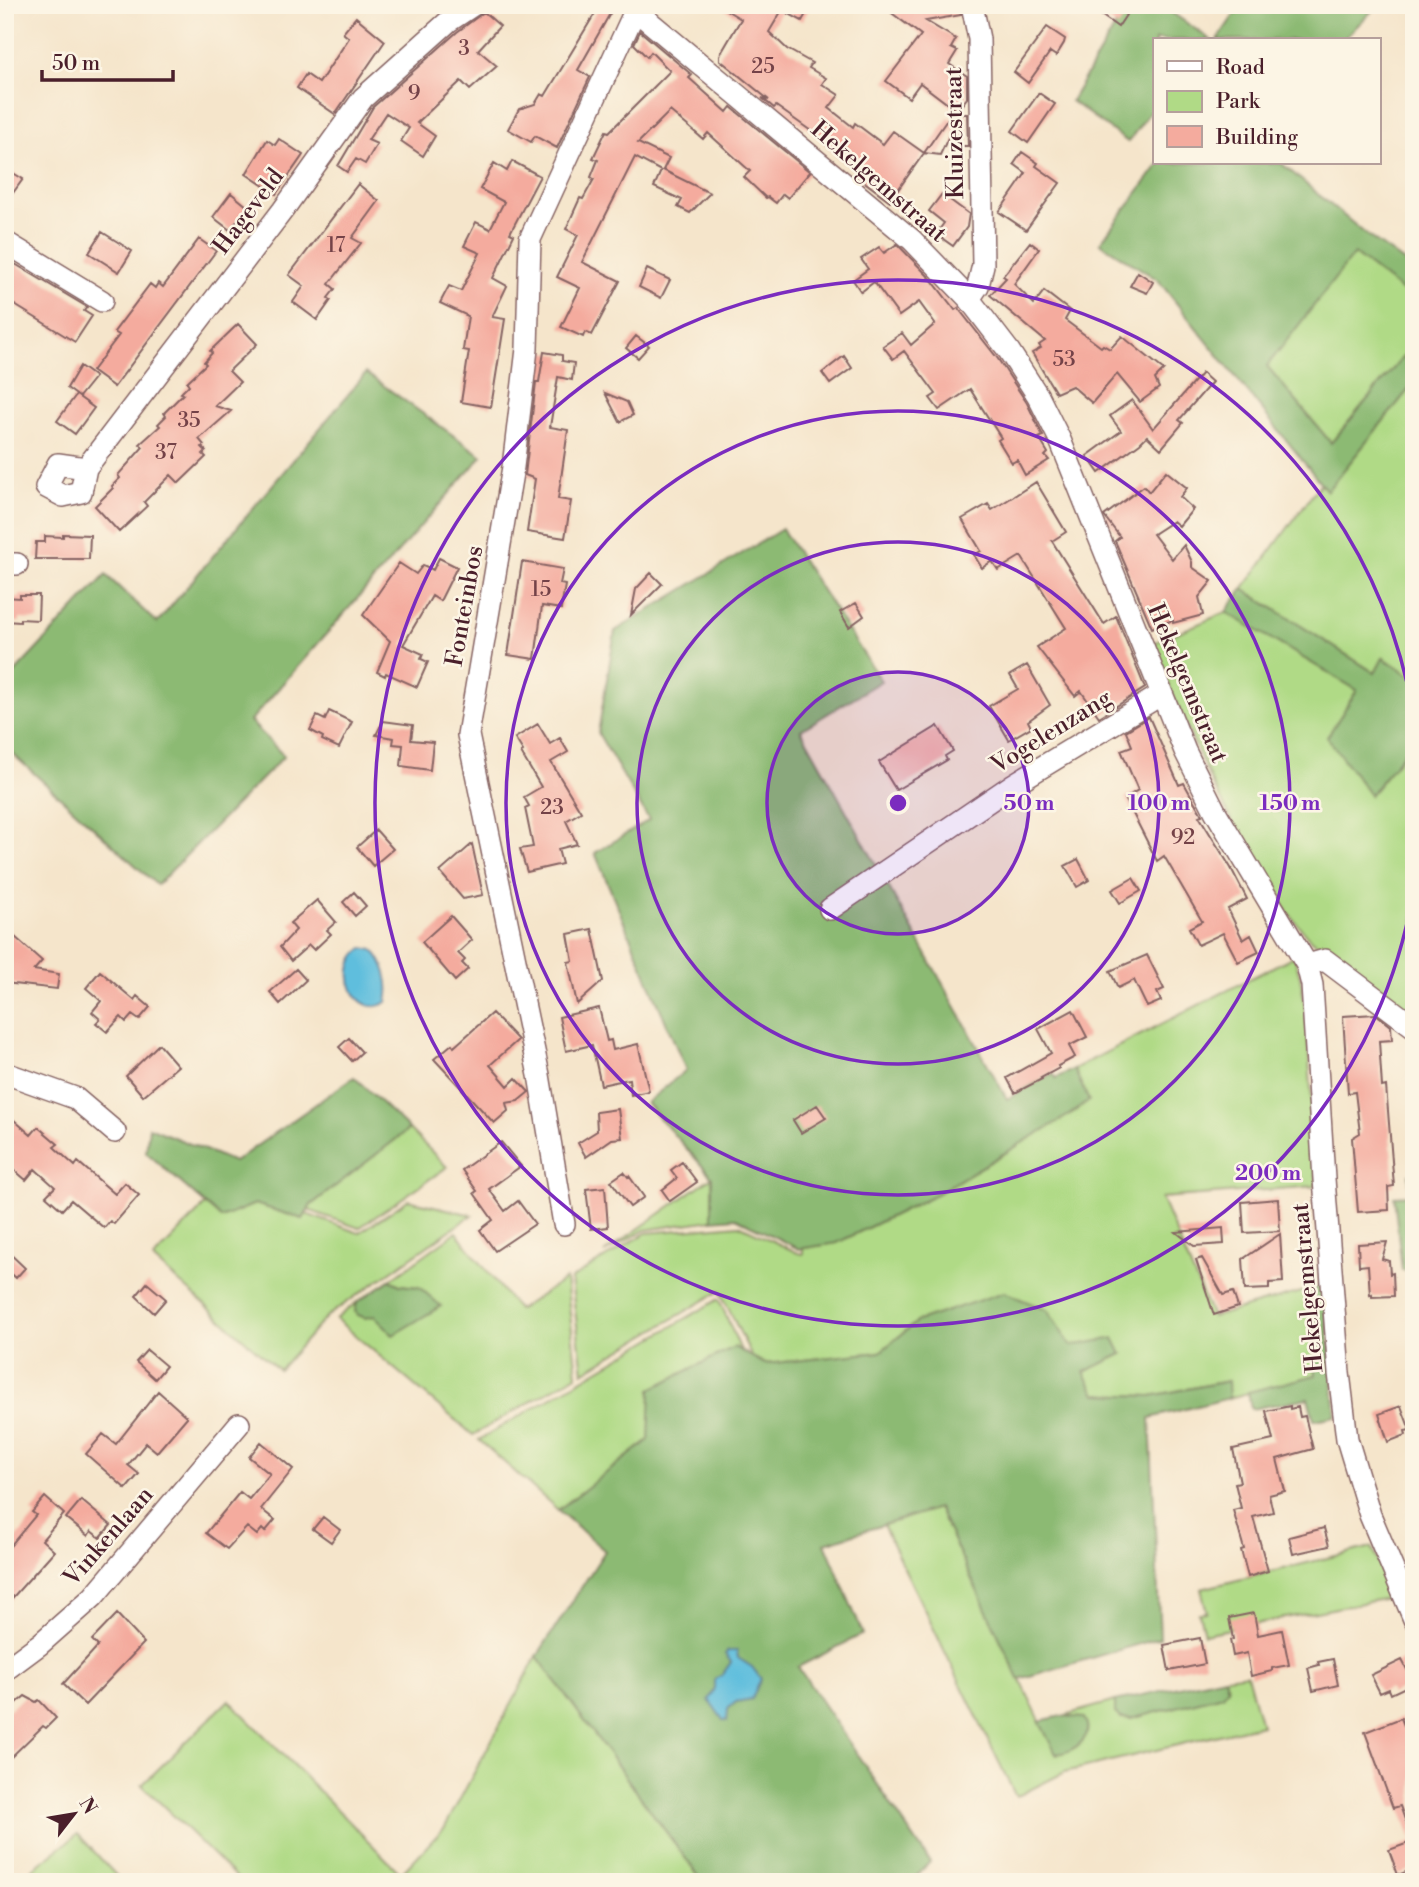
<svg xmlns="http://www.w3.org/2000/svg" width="1419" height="1887" viewBox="0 0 1419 1887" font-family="'Libre Bodoni',serif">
	<rect width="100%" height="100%" fill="#fcf5e5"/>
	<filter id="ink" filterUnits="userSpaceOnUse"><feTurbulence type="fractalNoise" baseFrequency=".0143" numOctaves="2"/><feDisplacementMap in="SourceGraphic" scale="14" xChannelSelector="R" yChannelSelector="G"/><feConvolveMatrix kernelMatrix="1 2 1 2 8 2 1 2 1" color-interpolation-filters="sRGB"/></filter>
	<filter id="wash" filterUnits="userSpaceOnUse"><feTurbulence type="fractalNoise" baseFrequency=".00686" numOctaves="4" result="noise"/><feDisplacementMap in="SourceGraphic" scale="28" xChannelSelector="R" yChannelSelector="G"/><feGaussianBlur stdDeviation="1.57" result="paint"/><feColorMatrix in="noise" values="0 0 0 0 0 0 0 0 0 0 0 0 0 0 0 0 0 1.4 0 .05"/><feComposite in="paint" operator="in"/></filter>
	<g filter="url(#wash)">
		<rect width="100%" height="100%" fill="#f5e5cb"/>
		<path fill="#b0da86" stroke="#7d7c58" stroke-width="2" d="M1354,253l60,47v44l-83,99 -65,-77z
			M1414,383v295l-30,-20 -9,15 -132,-84 77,-105 7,6z
			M1226,612l131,78 13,104 40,-48 4,3v270l-107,-83 -20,-25 -43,-68 -33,-62 -37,-83 -21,-55z
			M1294,956l6,20 6,34 11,176 -156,12 51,119 99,-28 5,86 -87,23 -2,-17 -76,15 -55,-2 -12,-22 38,-18 -51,-8 -24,-36 -129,11 -38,31 -115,12 -13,-7 -32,-66 -137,81 -12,-93 75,-46 93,-8 59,28 5,1v-6l34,-5 97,-48 135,-80 19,-14 -14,-32z
			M409,1129l38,38 -88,61 -51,-18 3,-5z
			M712,1177v43l-67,10 -41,23z
			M408,1200l64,15 -146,102 -47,53 -126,-111 53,-55 15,14 34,-14 48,15 3,-5 53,19z
			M456,1232l62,78 48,-31 11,96 -104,60 -137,-116 21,-17 -2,9 64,-24 -19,-2 -10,-5z
			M719,1299l22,52 -7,-4 -85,93 -91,70 -79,-70z
			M938,1508l118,246 15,-38h-9l53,-15v12l16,6 97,-31 -3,-11 22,-3 14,51 -196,47 -49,25 -133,-272z
			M1372,1547l21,50 -189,37 -5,-21 8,-1 -6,-23z
			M537,1656l166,226h-462l-99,-97 87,-85 172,174 44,-47z
			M78,1834l44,48h-106z"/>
		<path fill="#8cba73" stroke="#6b6c4f" stroke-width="2" d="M1119,5h42l50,35h-56v65l-27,37 -57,-41 54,-91z
			M1241,5h137l-35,35h-126z
			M1160,163h121l87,73 46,33v31l-60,-46 -87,112 64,77 83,-99v39l-87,108 -169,-211 -58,-37z
			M366,373l116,83 -232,265 34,35 -127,129 -152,-138v-64l101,-108 51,48z
			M782,529l99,152 -80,49 206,369 46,-26 3,5 18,-9 15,32 -20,14 -135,80 -97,48 -38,6 -63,-31 -24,2v-43l-66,-74 40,-33 -91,-217 54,-33 -51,-87 17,-102z
			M1243,589l132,84 8,-15 31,20v71l-4,-3 -40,49 -43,-58 30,-47 -131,-78z
			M354,1077l55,52 -98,76 -8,14 -48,-15 -34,14 -75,-66 3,-25 85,35z
			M1409,1174h5v98l-12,-2 -8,-74 16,-1z
			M390,1280l10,5 19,2 22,19 -48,29 -19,-19 -9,2 -7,-3 -3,-4 2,-9z
			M1324,1286l12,130 -22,4 -6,-22 -57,11 -3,-17 68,-17 -5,-86z
			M1004,1292l43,18 24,36 43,-8 8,16 -38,18 12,22 55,2 77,-15 1,17 -79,20 10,220 -141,41 -81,-171 -113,35 38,91 -65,33 132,195 -19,20h-208l-166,-226 68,-105 -47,-41 91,-70 2,-51 83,-42 31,17 115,-12 38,-31z
			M1225,1677l3,11 -6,7 -91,24 -10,-1 -6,-5v-12z
			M1062,1716l22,2c12,19 -11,35 -28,36l-17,-33z"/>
		<path fill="#5fbedd" stroke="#546e84" stroke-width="2" d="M363,948l10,2c13,14 18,34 14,52 -30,19 -53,-33 -24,-54z
			M728,1651h9l1,7 14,9 9,12 -9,20 -16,3 -8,7 -1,12 -4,-1 -14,-20 6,-11v-10l7,-4 9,-13 -6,-8z"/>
		<g id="blocks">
			<path fill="#f4ab9e" d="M600,5l12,5 -34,60 12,7 -33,71 -22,-12 -4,6 -23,-13 11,-20 16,-5 6,-10 4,2z
				M718,5h93l-9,16 -20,-11 -13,22 18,17 25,14 -3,5 17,10 -4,6 17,11 -10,13 24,19 2,-4 28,21 10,-13 31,22 -34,48 -32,-24 2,-3 -49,-43 -35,-25 -2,2 -12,-10 7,2 -49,-40v-5l21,-36z
				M881,5h78l2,10 -35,6 30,18 -5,9 6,3 -8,13 18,12v22l-10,13 -37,-28 -11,15 -23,-17 35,-46z
				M1107,5h6l13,10 -8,12 -17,-12z
				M484,12l16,14 -22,24 19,16 -27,24 -9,-9 -44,42 18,13 -12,20 -22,-15 8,-13 -23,-15 -18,27 9,4 -12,20 -9,-5 -9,13 -9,-6 35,-59 84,-75z
				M356,17l29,24 -50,73 -38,-26 9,-14 13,9 30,-45 -6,-5z
				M1047,27l18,12 -1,4 -8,13 -6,-4 -22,31 -14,-11z
				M640,31l52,44 -3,3 38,34 4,-5 79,65 -22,26 -5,-4 -7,9 -8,-6 -2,1 -22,-21 6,-6 -42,-38 -5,6 -33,-28 -32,32 31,15 -6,12 47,23 -20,20 -12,-6 4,-7 -28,-13 7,-16 -26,-14 -53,105 38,19 -28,54 -7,-3 -2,5 -22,-10 19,-39 -23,-11 21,-42 -12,-6 14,-31 3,1 11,-20 -3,-2 7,-17 -5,-2 13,-27 3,1 61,-61 -19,-19 -4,5 -13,-13z
				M1039,93l16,11 -27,39 -16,-12z
				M954,114h13l1,32h-14v-21l-14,30 -16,-2 25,-36 5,3z
				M279,139l24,16 -27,39 -30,-20 21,-34 8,5z
				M1022,152l16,11 -2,3 24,17 -34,47 -27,-18 27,-39 -12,-9z
				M512,161l28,15 -30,57 4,2 -21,43 14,8 -15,31 13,2 -14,88 -30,-5 8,-51 -6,-1 5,-34 -28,-13 9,-17 12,5 19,-38 -16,-7 12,-24 14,7 14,-27 -24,-13 14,-26 13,8z
				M5,168l18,11 -18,25z
				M358,184l21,17 -27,37 9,5 -32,41 6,5 -7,9 3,2 -14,20 -24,-18 11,-16 -15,-11z
				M231,193l17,14 -18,23 -17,-13z
				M942,194l27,20 -2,13 -14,19 -17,-12 8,-11 -15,-12z
				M102,232l30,19 -13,21 -30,-19z
				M199,239l17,12 -102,136 -22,-16 27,-36 -5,-3 36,-48 5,4 3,-5 5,4z
				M1030,242l9,7 -25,35 20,20 10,-13 26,20 -5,9 36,27 2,-2 7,4 12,-13 42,34 -9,9 4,9 -19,14 -23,-28 -25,29 -20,-17 -16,7 -24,-40 9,-5 -2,-3 6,-4 -55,-46 16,-17 -3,-2z
				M897,244l34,35 24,31 3,-2 40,51 29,44 16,33 -4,2 9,15 -3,3 4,4 -24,15 -8,-15 -5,3 -14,-23 3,-2 -31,-49 -31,21 -9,-12 6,-4 -32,-43 -11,8 -10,-13 19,-13 9,12 24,-21 -16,-22 -20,14 -25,-34 -13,10 -8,-12 15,-11 -7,-10 18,-12 5,6z
				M10,261l77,46 -3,4 8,5 -17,26 -70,-43v-30z
				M647,269l23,11 -9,18 -22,-11z
				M1138,272l15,10 -6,11 -17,-7z
				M238,324l19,20 -28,27 11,11 -25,24 16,5 -32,28 5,6 -2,2 4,4 -3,3 3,3 -27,26 -8,-8 -27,27 3,4 -28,26 -24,-26 18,-18 -1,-2 8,-8 -2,-3 25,-28 -3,-3 20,-18 -2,-2 8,-8 -2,-3 19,-19 -2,-1 8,-8 -2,-3 19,-18 -2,-2 8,-9 -2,-2z
				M636,336l13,10 -11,12 -12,-10z
				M544,352l18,3v6l12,2 -2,17 -14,-3 -8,50 18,3 -10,69 13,2 -6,37 -38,-6 8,-53 -10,-4 11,-93h3z
				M844,356l8,12 -22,16 -8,-11z
				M80,366l15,11 -16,20 15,11 -19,26 -18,-13 19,-26 3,2 -12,-9z
				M1202,373l10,9 -33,38 4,3 -22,26 -14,-13 -7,7 -41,30 -12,-17 34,-25 -11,-15 22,-16 21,29z
				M605,393l22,9 6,13 -13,7z
				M1166,471l21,17 -7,9 13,12 -14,17 -6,-5 -20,13 19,25 12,-14 8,17v5l20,14 -13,16 4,18 -30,8v-3l-21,8 -37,-87 5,-4 -16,-21 40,-30 5,6z
				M1036,482l30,50 -14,9 52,83 12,-8 29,72 -46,29 -18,-26 -6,5 -38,-49 29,-19 -45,-72 -23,14 -6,-9 -10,7 -8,-13 7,-4 -19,-32 26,-15 4,6z
				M63,534l27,1 -1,24h-54l1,-17h9v-6l18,1z
				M439,558l18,9 -17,34 -8,-5 -29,49 20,9 -2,5 7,3 -11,25 -31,-14 -1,3 -8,-4 13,-31 -27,-26 36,-52 17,11 7,-9 10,5z
				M522,562l41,7 -3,15 5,1 -4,24 -19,-3 -7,53 -27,-4z
				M651,573l11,11 -31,31 5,-26z
				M20,595h19l-1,25 -18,-1v3l-15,-1v-24l15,1z
				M856,603l8,13 -15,11 -9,-15z
				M1027,665l23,40 -22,16 3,6 -22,13 -20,-34 29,-17 -8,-14z
				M329,711l23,11 -13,26 -17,-8 1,-3 -13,-7 7,-14 8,4z
				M1149,717l30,68 5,-2 10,18 8,14 -3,1 32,52 16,31 -19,10 15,31 8,-5 8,17 -21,10 -15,-29 -25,12 -9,-17 13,-7 -38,-65 -7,5 -32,-63 13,-8 -17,-40 11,-4 -6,-15z
				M383,721l30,4 -2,15 22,2 -3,28 -29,-4 2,-21 -10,-1 1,-6 -18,-3z
				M538,724l12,20 10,-6 8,14 -17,10 30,50 -15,9 11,23 -19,5 4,15 -35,8 -7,-23 13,-2 -8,-39 4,-2 -5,-9 17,-10 -20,-34 2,-2 -8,-13z
				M938,726l15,25 -8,5 2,4 -51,30 -17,-28z
				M376,830l17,19 -20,17 -16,-19z
				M472,844l11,51 -20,4 -23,-27z
				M1078,859l11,21 -12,7 -12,-21z
				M1133,878l8,13 -21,12 -8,-13z
				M354,892l12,14 -11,10 -12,-14z
				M317,900l19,22 -9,8 4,4 -17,16 -5,-5 -18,16 -11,-14 16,-17 -6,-7z
				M451,916l21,24 -14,13 7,7 -3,3 6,6 -13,12 -33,-39z
				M5,928l37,33 -8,9 25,4 -2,15 -52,-6z
				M592,929l11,52 -26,23 -9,-42 5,-1 -5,-27z
				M1147,955l17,34 -7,3 4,9 -14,6 -13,-27 -16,8 -8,-17z
				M296,969l10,11 -26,24 -10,-12z
				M100,971l34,29 3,-4 13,11 -11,13 -7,-5 -6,7 -5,-5 -14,15 -11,-9 4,-4 -8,-7 9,-11 -15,-13z
				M599,1008l8,33 4,-1 2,10 25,-6 11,47 -18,4 -2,-16 -28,6 -9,-40 -26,6 -7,-34z
				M1073,1010l14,27 -18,9 6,11 -17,9 1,2 -18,10 1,1 -27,14 -8,-15 44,-25 -13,-24z
				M492,1013l26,27 -28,25 18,21 8,-8 13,14 -11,9 -12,2 2,8 -14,12 -60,-64 18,-15 2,3z
				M1376,1014l15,12 1,14 -13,1 3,46 4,-1 8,100 -6,1 1,23 -31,2 -6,-74 8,-5 -5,-41 -7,1 -5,-77z
				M349,1038l13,14 -10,9 -13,-14z
				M159,1044l19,22 -35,30 -17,-20z
				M817,1105l9,13 -25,15 -8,-13z
				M618,1109l4,29 -10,1 -26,18 -8,-14 19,-12 -1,-19z
				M5,1112l26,23 7,-8 20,17 -4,3 21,19 3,-4 37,32 10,-11 14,12 -25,29 -4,-3 -6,7 -33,-28 -9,10 -16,-14 9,-9 -20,-18 -9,11 -21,-18z
				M501,1142l20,24 -32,23 16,22 13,-10 17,23 -40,27 -15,-21 13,-10 -19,-27 3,-2 -15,-21z
				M682,1162l15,20 -27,19 -8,-11 15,-12 -6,-8z
				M624,1172l4,5 1,-1 15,21 -14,10 -19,-26z
				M605,1187l3,40 -17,2 -5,-40z
				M1278,1199l2,32 -36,2 -2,-31z
				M1223,1228l1,16 -30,2 -18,-14z
				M1280,1234l3,48 -14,1v6l-24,1 -2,-31z
				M1387,1242l-5,17 7,2 1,13 3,-1 1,23 -22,1v-3l-2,1 -2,-30 -9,1 -1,-22z
				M5,1249l20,19 -9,10 -11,-10z
				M1202,1258l21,37 10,-3 5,15 -24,8 -18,-55z
				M147,1283l19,16 -12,14 -18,-17z
				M147,1350l19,16 -11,13 -19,-17z
				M158,1391l29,26 -30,35 -11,-9 -18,22 11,9 -13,15 -40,-35 17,-20 13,10z
				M1290,1406v3l8,-2 2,10 5,-1 8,33 -36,10 8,32 -16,4 4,17 -20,5 15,54 -20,6 -7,-27 3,-1 -11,-39 8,-2 -6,-25 5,-1 -7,-33 40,-9 -7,-29z
				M1401,1406l9,24 -5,1 1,4 -18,7 -9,-28z
				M261,1442l32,27 -32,40 14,11 -10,12 -3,-3 -5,6 -10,-8 -20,22 -21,-16 34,-41 9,7 21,-25 -21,-17z
				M45,1497l19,17 -22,26 12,11 -49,55v-54l31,-37 -4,-3z
				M81,1500l30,25 -11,13 -9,-7 -3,5 -22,-18z
				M323,1517l17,13 -9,12 -18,-13z
				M1324,1528l5,18 -36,8 -4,-17z
				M1254,1613l4,22 24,-5 7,35 -17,3v3l-21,5 -4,-23 -14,3 -3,-16 3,-1 -4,-21z
				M117,1614l27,29 -59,62 -22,-21 35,-38 -6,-6z
				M1200,1638l5,26 -36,7 -5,-26z
				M1333,1659l5,26 -25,6 -5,-23 11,-3 -1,-3z
				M1402,1660l12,23 -23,11 -2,-5 -9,4 -9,-18z
				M25,1696l11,6 3,-2 17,18 -10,10 -3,-2 -38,37v-50z
				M1401,1718l13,34 -2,87 -12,-33 -7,2 -28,-76z
				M1414,1841v28l-16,6 -9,-25z"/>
		</g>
	</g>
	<g filter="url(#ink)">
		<use href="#blocks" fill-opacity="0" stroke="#866463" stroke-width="2"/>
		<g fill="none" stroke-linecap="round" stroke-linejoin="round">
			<g stroke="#866463" stroke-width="24">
				<path id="minor" d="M629,5l283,235 57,59 40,52 29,45 22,44 125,311 30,60 92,154 5,20 12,194 15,194 8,66 23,76 44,104
					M5,242l97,59
					M969,299l9,-13 5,-21 -4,-226 -7,-34
					M86,468l-28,-4 -12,23 17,9 18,-4 5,-24 197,-258 80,-112 86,-77 24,-16
					M5,564h12
					M830,909l184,-125 148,-90
					M1307,965l18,-5 89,67
					M5,1073l70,25 40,34
					M564,1224l-25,-149 -71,-340 45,-268 14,-118 3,-110 105,-228
					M5,1670l35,-26 53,-47 146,-173"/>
			</g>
			<use href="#minor" stroke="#fff" stroke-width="21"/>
		</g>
	</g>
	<circle cx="898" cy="803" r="131" fill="#7b2cbf" fill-opacity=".12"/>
	<g fill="none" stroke="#7b2cbf" stroke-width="3.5">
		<circle cx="898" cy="803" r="131"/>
		<circle cx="898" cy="803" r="261"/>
		<circle cx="898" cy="803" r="392"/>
		<path d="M1413 894A523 523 0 1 1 1413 712"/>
	</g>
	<g text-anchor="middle" stroke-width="5" stroke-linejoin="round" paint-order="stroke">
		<g font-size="21" fill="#744248">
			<text x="464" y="55">3</text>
			<text x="763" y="73">25</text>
			<text x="414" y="100">9</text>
			<text x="336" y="252">17</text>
			<text x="1064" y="366">53</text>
			<text x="189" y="427">35</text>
			<text x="166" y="459">37</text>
			<text x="541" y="596">15</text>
			<text x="552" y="814">23</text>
			<text x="1183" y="844">92</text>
		</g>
		<g font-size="24" fill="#4a1f2b" stroke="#fcf5e5">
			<text transform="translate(954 133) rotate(-91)" y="8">Kluizestraat</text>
			<text transform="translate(879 181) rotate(41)" y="8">Hekelgemstraat</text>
			<text transform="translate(248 211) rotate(-53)" y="8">Hageveld</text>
			<text transform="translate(464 606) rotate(-80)" y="8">Fonteinbos</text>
			<text transform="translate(1188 683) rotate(67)" y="8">Hekelgemstraat</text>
			<text transform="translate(1051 731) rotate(-32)" y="8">Vogelenzang</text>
			<text transform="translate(1307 1288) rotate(-95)" y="8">Hekelgemstraat</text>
			<text transform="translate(108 1536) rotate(-49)" y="8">Vinkenlaan</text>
		</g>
	</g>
	<circle cx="898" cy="803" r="10" fill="#7b2cbf" stroke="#fcf5e5" stroke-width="3.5"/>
	<g font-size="21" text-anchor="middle" font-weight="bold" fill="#7b2cbf" stroke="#fcf5e5" stroke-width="5" stroke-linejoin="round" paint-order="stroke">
		<text x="1029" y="810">50 m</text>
		<text x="1159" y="810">100 m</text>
		<text x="1290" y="810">150 m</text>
		<text x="1268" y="1180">200 m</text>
	</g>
	<rect width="1419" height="1887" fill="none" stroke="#fcf5e5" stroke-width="28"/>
	<rect x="1153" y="38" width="228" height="126" fill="#fcf5e5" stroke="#b59f9b" stroke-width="2"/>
	<rect x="1167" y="61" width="35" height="10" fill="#ffffff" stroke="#b59f9b" stroke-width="2"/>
	<text x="1216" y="74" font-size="21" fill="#4a1f2b">Road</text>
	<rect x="1167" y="91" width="35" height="21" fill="#b0da86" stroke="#b59f9b" stroke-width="2"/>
	<text x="1216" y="108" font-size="21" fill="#4a1f2b">Park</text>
	<rect x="1167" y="126" width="35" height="21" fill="#f4ab9e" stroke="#b59f9b" stroke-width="2"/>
	<text x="1216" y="144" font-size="21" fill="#4a1f2b">Building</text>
	<g transform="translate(74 1814) rotate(59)" stroke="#fcf5e5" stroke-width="5" paint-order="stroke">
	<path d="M0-5L12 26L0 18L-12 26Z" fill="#4a1f2b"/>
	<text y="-10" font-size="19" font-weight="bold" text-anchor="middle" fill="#4a1f2b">N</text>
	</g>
	<path d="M42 70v10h131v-10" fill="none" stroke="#4a1f2b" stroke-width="3.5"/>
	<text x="52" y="70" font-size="21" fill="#4a1f2b" stroke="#fcf5e5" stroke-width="5" paint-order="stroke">50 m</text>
</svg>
